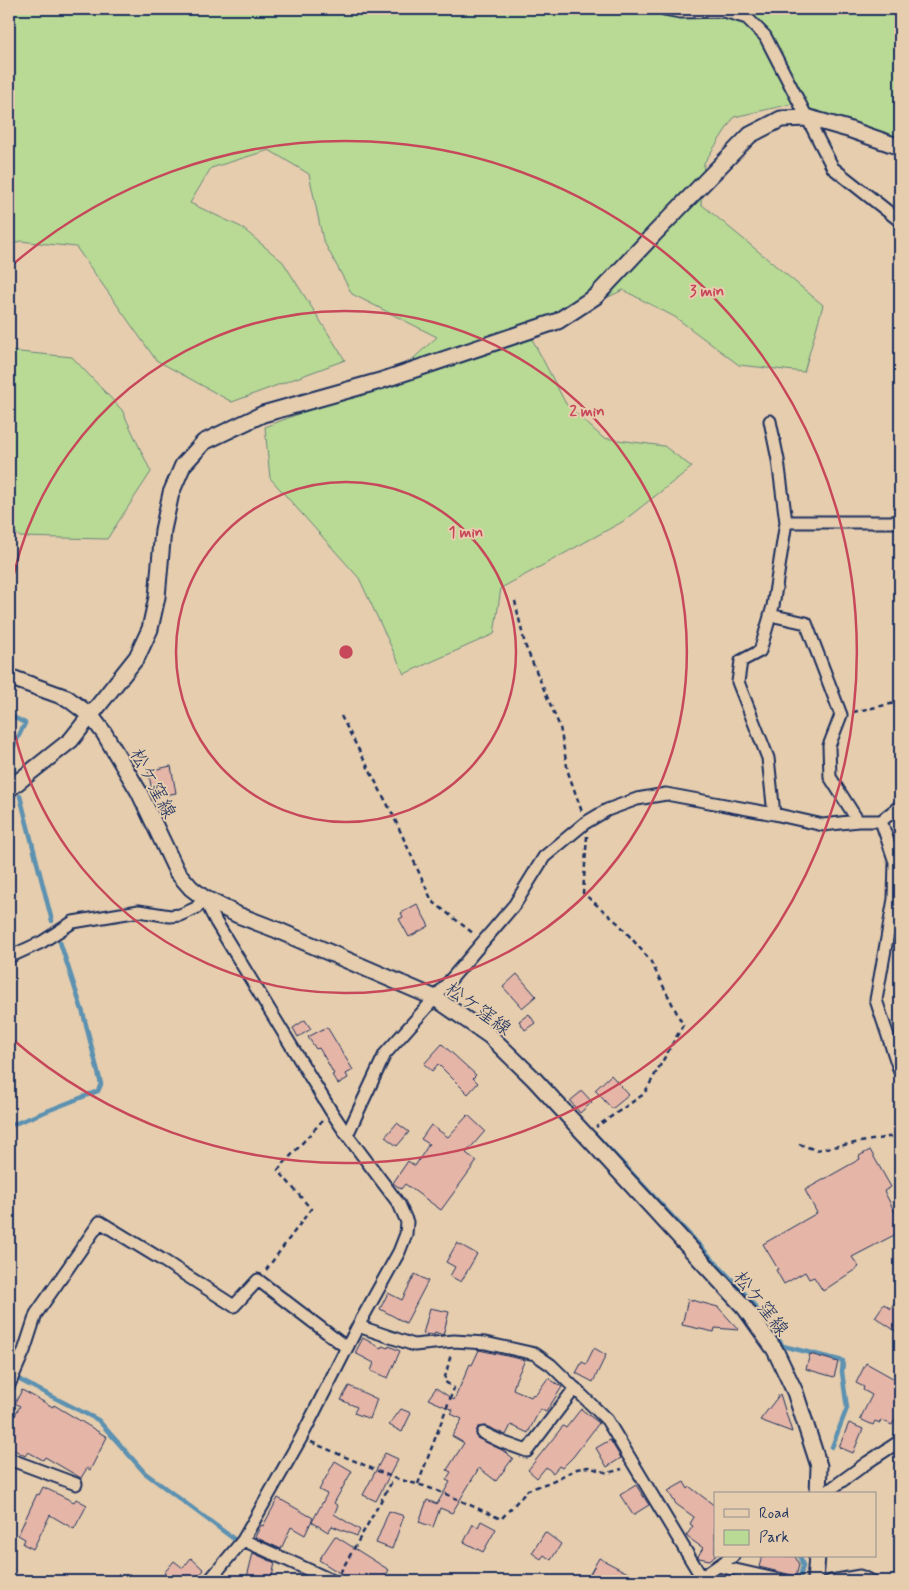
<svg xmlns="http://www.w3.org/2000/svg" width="909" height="1590" viewBox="0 0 909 1590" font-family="Mynerve,'Klee One',sans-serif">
	<rect width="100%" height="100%" fill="#e5cdae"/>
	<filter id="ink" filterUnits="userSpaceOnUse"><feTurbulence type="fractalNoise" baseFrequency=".02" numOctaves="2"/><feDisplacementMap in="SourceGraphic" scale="10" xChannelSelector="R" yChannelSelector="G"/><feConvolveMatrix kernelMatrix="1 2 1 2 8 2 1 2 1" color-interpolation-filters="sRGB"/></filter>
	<g filter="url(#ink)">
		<path fill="#b8da94" stroke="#6a8479" d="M9,9h891v140l-37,-23 -72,-22 -57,13 -30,46 -3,41 122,101 -19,67 -65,-7 -64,-48 -52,-27 -93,45 36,69 37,34 61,8 28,21 -70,55 -121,66 -7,46 -90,40 -45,-96 -89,-100 -5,-51 128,-50 44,-40 -85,-43 -29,-54 -14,-66 -40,-24 -58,18 -21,35 51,24 42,35 62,98 -113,42 -76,-42 -80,-113 -56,-6 -11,5z
			M9,351l63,6 50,53 29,62 -44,67 -87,-2 -11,-11z"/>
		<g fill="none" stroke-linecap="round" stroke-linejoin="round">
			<path stroke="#5c91b1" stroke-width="4.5" d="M9,715l16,8 -15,31 4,15
				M20,796l32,125
				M9,1126l89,-35 3,-7 -18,-71 -23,-71
				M595,1134l153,163 35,49 60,15 -1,11 5,36 -15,39
				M14,1377l84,43 47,53 89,66
				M799,1581l4,-15 -3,-10"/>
		</g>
		<path fill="#e5b5a7" stroke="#1b2f5e" d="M171,766l5,27 -11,2v-3l-12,3 -5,-24z
			M417,904l12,22 -20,11 -10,-18 4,-2 -2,-4z
			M517,974l19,22 -14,12 -19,-21z
			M529,1014l6,9 -10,7 -6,-9z
			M305,1020l6,9 -13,8 -5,-9z
			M327,1027l26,43 -7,4 2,4 -10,6 -6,-9 2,-1 -9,-16 -6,-10 -3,1 -8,-12z
			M442,1044l34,31 -3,3 5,5 -10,11 -30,-30 -6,7 -8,-7z
			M611,1075l18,20 -17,14 -17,-19z
			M582,1091l10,11 -12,11 -10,-12z
			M468,1115l17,16 -19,22 11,8 -36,49 -36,-26 -4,5 -8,-6 15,-22 7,5 14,-22 -8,-5 10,-14 17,12z
			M397,1123l12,9 -12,14 -12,-9z
			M870,1150l21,37 -7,4 16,31v10l-48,25 7,10 -36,24 -9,-14 -5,2 -4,-7 -21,12 -8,-14 2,-1 -15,-25 54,-31 -12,-23 55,-31 -1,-3z
			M457,1243l20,11 -16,28 -11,-6 5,-9 -9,-5z
			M415,1274l13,7 -22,42 -26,-14 8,-16 14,7z
			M900,1294v40l-25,-17 9,-13 7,5z
			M688,1299l30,8 21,23 -24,-2 -1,4 -32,-7z
			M430,1308l19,4 -6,23 -8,-3 -1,3 -11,-1z
			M363,1338l18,10 1,-2 6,2 1,-2 11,5 -12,27 -17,-7 3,-8 -19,-10z
			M594,1348l12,7 -13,27 -17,-9 6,-11 4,2z
			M479,1350l46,10 -9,19 -3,10 18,8 2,-3 2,2 13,-18 14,9 -16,25 -6,-3 -12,24 -17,-8 -5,10 -20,-9 -8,1 -2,6 1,5 25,12 11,8 -17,23 -17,-13 -27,45 -12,-5 -7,19 -14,-5 8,-22 10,4 13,-22 -4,-2 5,-8 -4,-2 17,-27 -12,-7 10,-17 -11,-5 2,-4 -25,-11 8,-11 18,12 16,-36 2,1z
			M810,1354l28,8 -4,15 -28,-8z
			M866,1363l34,19v43l-6,-4 -2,4 -11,-5 -1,3 -5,-2 -2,4 -13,-6 12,-24 -9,-5 1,-3 -8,-4z
			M349,1386l28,13 -7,20 -16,-6 3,-6 -16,-7z
			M22,1390l31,17 1,-2 53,32 -17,33 -3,-2 -6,10 -36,-21 -2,3 -15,-8 -3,4 -16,-9v-22l11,-19 -5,-3z
			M780,1394l12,38 -32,-12z
			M401,1409l10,4 -9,19 -13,-7z
			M581,1409l18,14 -26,34 -11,11 -3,-2 -6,7 -7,-6 -9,11 -9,-8 35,-44 3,2z
			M849,1423l14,6 -10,24 -14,-6z
			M610,1440l11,18 -14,9 -11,-19z
			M385,1453l13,6 -22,42 -13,-6z
			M335,1461l17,10 -18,32 4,3 -4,8 26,16 -3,6 -25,-10 -4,6 -16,-10 15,-28 -8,-4z
			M684,1482l4,7 2,-2 25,19v51l-1,-1 -4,4 -11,-2 -1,-2 5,-8 -17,-12 7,-10 -3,-2 4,-7 -18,-13 -8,-13z
			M636,1485l13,20 -16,10 -13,-20z
			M43,1487l31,15 2,-3 11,6 -13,24 -24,-14 -17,34 -10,-5 2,-5 -7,-4 19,-41 2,1z
			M278,1498l35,20 -8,17 -14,-8 -10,22 -26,-12 6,-12 2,1z
			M389,1511l15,5 -12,33 -16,-6z
			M481,1521l15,8 -13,23 -19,-10 9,-18 5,3z
			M545,1532l16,12 -10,16 -7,-5 -3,4 -9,-6z
			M335,1536l54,34 -7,11h-30l-33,-21z
			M253,1553l22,10 -4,18h-25z
			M762,1556h33l4,9 -3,11 -37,-9z
			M191,1558l13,12 -10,11h-20l-10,-8 10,-12 9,7z
			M599,1558l44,23h-57z"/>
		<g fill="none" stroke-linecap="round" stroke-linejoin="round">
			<g stroke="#1b2f5e" stroke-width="15">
				<path id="minor" d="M664,9l16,3 44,-1 23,7 18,18 68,132 67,53
					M770,421l8,39 8,62 -13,84 -13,45 -19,10 -3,21 30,76 6,56
					M786,522h114
					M770,615l36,8 35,92 -12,31 1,31 28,44
					M881,821l14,41 -1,37 -18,101 24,72
					M9,957l33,-15 31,-20 66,-11 31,5 10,-1 16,-7 8,-10 12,24 115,189 16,24 52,69 8,18 -1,12 -7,18 -41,74 -57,112 -58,102 -34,41
					M347,1135l38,-81 50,-56 80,-94 29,-47 41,-34 22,-13 30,-11 29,-5 108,20 49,11 35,-4h23l19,-15
					M358,1326l56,19 40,-4 31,2 50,11 16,11 56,55 95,158
					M9,1385l15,-34 12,-37 64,-92 64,39 70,45 24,-26 89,68
					M483,1433l19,9 25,9 48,-63
					M9,1459l67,25
					M824,1494l44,-32 32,-21
					M243,1540l90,41
					M718,1566l66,15
					M696,1581l37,-25
					M831,1581l29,-5 11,5"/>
			</g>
			<g stroke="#1b2f5e" stroke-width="19">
				<path id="tertiary" d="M9,677l58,21 24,18 13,17 35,59 38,80 14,16 13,10 34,17 39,15 158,68 55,38 44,43 211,229 30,42 20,42 24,74 -1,28
					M9,789l62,-49 66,-83 13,-28 7,-32 6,-67 8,-37 12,-28 21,-23 59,-28 117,-33 178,-60 38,-25 59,-63 95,-98 31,-16 28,-1 39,11 52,18
					M815,1581l2,-25"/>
			</g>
			<path stroke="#1b2f5e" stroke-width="2.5" stroke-dasharray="5 4" stroke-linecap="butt" d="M515,601l10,44 35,82 8,45 14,40
				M853,712l47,-10
				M341,716l51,97 40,88 42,33
				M587,836l-4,57 37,32 30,35 33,65 -39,69 -48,33
				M799,1144l17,6 84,-15
				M266,1270l45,-61 -33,-39 44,-49
				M311,1442l83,36 30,8 22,8 55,25 27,-29 22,-8 27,-13 11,-2 20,6 14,-4
				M418,1484l36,-96 -10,-7 7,-27
				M340,1573l54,-95"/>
			<use href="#minor" stroke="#e5cdae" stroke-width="11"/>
			<use href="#tertiary" stroke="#e5cdae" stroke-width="15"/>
		</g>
	</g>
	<g fill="none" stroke="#c8485b" stroke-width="2.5">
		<circle cx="346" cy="652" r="170"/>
		<path d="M9 599A341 341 0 1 1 9 705"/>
		<path d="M11 266A511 511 0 1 1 11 1038"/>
	</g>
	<g text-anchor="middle" stroke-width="4" stroke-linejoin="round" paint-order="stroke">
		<g font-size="19" fill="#1b2f5e" stroke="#e5cdae">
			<text transform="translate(154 783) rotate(62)" y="7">松ケ窪線</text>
			<text transform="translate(479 1008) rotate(36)" y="7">松ケ窪線</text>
			<text transform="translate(762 1303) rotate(52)" y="7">松ケ窪線</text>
		</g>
	</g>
	<circle cx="346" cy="652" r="8" fill="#c8485b" stroke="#e5cdae" stroke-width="2.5"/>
	<g font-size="15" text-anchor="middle" font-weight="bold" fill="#c8485b" stroke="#e5cdae" stroke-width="4" stroke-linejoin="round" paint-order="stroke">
		<text x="707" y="296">3 min</text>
		<text x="587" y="416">2 min</text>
		<text x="466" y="537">1 min</text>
	</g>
	<rect width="909" height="1590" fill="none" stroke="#e5cdae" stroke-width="30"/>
	<rect x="15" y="15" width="879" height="1560" fill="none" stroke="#1b2f5e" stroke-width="2" filter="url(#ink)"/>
	<rect x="714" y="1492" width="162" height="65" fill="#e5cdae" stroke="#948e8e"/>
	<rect x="724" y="1509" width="25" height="8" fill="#e5cdae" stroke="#948e8e"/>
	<text x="759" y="1518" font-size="15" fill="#1b2f5e">Road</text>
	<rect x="724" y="1530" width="25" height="15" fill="#b8da94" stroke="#948e8e"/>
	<text x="759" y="1542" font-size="15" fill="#1b2f5e">Park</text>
</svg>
